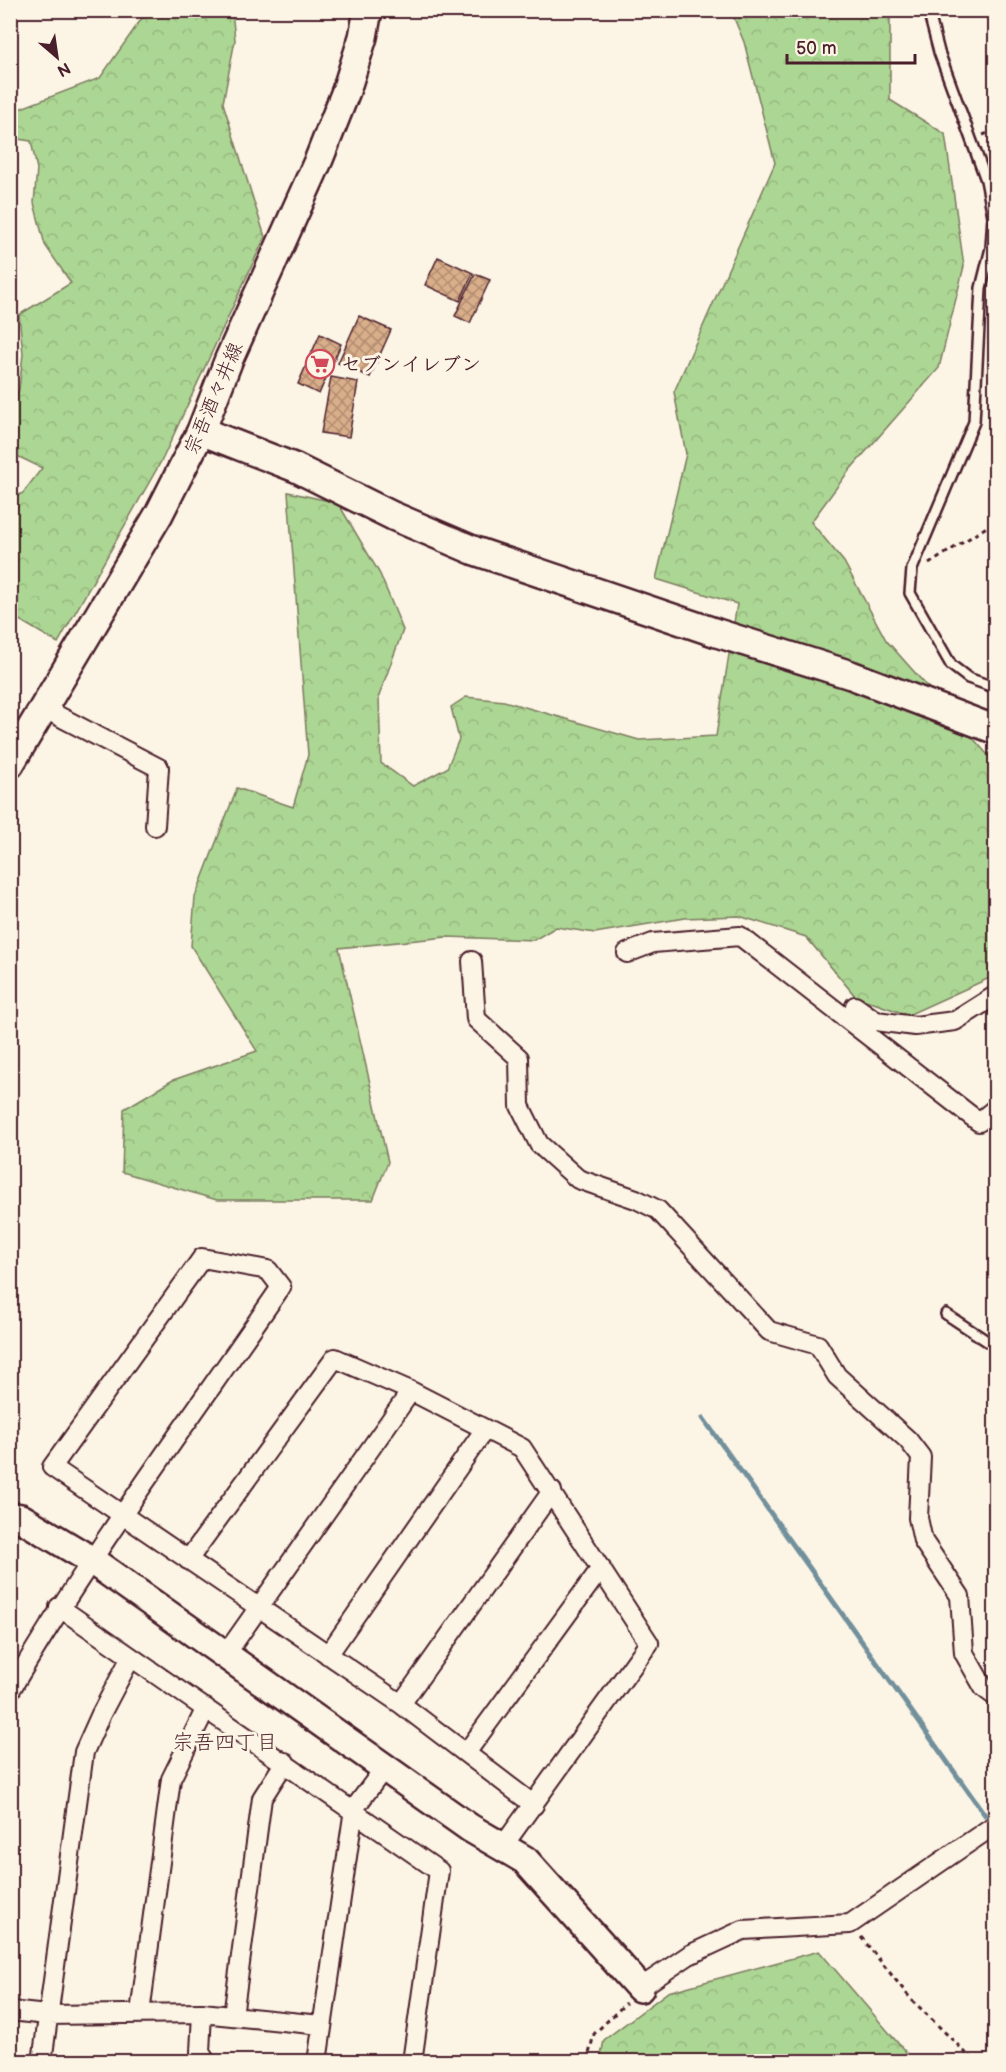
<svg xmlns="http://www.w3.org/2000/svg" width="1006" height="2072" viewBox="0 0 1006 2072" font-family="'Balsamiq Sans','Klee One',sans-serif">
	<defs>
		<pattern id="forest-crowns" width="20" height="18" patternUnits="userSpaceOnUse" patternTransform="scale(1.5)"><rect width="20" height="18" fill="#acd693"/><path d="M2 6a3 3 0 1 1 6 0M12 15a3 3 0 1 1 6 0" fill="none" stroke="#96b77f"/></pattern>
		<pattern id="building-cross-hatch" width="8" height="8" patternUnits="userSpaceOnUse" patternTransform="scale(1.5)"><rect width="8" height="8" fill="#d9ae8a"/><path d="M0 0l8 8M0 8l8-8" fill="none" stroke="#b28d71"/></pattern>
	</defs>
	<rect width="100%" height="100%" fill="#fcf5e5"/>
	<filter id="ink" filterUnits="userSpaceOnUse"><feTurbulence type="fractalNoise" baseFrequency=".0167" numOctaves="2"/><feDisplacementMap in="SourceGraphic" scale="12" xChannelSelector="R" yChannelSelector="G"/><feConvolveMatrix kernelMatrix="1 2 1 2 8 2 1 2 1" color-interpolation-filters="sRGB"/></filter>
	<g filter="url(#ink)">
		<path fill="url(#forest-crowns)" stroke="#7b7a5f" stroke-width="1.5" d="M147,11h85l3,29 -12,63 42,134 -102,221 -105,185 -47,-28v-116l12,-6 19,-25 -31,-15v-39l8,-25 4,-35 -4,-39 52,-32 -26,-38 -11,-42 3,-34 -6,-28 -20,-3v-26l89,-34z
			M731,11h159v89l55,34 19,132 -25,102 -91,104 -37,50 33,40 42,78 109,123 -1,213 -86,39 -52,-18 -50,-60 -67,-21 -54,2 -90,15 -39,-6 -22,13 -87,-3 -108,11 49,214 -15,38h-156l-95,-28 2,-63 49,-29 84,-29 -66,-105 4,-49 42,-109 56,19 15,-52 -20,-263 50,11 42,71 23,56 -24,66 2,67 32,23 34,-18 12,-29 -8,-32 15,-10 38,4 135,39 77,-4 21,-132 -81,-25 30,-125 -12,-62 101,-229 -31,-121z
			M819,1951l91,106 -2,4h-308l4,-21 64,-48z"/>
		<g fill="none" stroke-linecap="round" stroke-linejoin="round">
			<path stroke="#72909c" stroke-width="5" d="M703,1418l282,397"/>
		</g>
		<path fill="url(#building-cross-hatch)" stroke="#4a1f2b" stroke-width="1.5" d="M438,257l35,16 -13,28 -35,-16z
			M475,274l15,6 -20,43 -15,-7z
			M359,316l32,14 -21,47 -32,-14z
			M320,334l21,10 -22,50 -21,-10z
			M331,377l27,5 -9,55 -28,-4z"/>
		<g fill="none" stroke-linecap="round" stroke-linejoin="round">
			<g stroke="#4a1f2b" stroke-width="14">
				<path id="lane" d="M928,10l11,42 47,128 7,36 -2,32 -10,40 -7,134 -62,147 -2,24 41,72 17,13 28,10
					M946,1314l50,33"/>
			</g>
			<g stroke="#4a1f2b" stroke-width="22">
				<path id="street" d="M45,709l114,59 -4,58
					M627,953l26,-10 87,-7 239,186 17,-14
					M472,961l4,58 43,39 1,48 19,38 39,35 58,20 22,11 111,121 49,14 19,31 71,64 13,17 -3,61 5,23 37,55 4,57 20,35 12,9
					M855,1006l21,15 39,5 40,-5 41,-26
					M188,1560l147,-202 76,33 111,57 127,195 -146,203
					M59,1607l380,264 -27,191
					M226,1654l185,-263
					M328,1655l157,-226
					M10,1691c82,-140 179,-270 271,-404l-13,-17 -66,-12 -150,209 349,237 133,101
					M401,1704l151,-213
					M466,1753l135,-185
					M640,1988l49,-33 54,-25 107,-6 146,-100
					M10,2011l37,4 155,-2 119,12
					M140,2013l31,-234 35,-71
					M202,2013l-2,39 6,10
					M233,2016l29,-218 23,-36
					M42,2062l42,-310 17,-38 30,-57
					M317,2062l37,-253 32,-43"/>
			</g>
			<g stroke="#4a1f2b" stroke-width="32">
				<path id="secondary" d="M201,431l95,37 97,48 82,35 242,82 134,42 145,55
					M10,764l149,-250 42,-83 28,-72 90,-200 27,-68 17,-54 5,-27
					M10,1516l11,2 70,42 379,268 55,32 115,128"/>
			</g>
			<path stroke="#4a1f2b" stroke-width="3" stroke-dasharray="4.5 4.5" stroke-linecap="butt" d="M10,11l3,-1
				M983,135l13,-5
				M929,564l67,-43
				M861,1937l50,62 64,63
				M587,2062l7,-28 32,-31"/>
			<use href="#lane" stroke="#fcf5e5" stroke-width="9"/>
			<use href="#street" stroke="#fcf5e5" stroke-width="18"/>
			<use href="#secondary" stroke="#fcf5e5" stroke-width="27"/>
		</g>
	</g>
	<defs>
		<g id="supermarket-ring" transform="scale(1.5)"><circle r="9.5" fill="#fcf5e5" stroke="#d1495b" stroke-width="1.5"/><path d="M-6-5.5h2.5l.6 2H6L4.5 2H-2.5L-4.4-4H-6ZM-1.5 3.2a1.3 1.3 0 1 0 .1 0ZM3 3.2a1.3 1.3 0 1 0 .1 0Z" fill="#d1495b"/></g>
	</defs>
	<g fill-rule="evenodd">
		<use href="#supermarket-ring" x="320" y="364"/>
	</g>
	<g text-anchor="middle" stroke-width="6" stroke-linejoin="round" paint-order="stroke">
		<g font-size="20" font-weight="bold" fill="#4a1f2b" stroke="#fcf5e5" text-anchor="start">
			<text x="341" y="371">セブンイレブン</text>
		</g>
		<g font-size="20" fill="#4a1f2b" stroke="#fcf5e5">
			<text transform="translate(213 398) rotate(-67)" y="7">宗吾酒々井線</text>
		</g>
		<g font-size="21" fill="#4a1f2b" stroke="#fcf5e5">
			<text x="225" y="1749">宗吾四丁目</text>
		</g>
	</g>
	<rect width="1006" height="2072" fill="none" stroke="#fcf5e5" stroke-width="36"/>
	<rect x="18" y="18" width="970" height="2036" fill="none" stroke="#4a1f2b" stroke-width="2" filter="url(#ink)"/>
	<g transform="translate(57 57) rotate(151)" stroke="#fcf5e5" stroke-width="4.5" paint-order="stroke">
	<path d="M0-4.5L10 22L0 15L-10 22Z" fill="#4a1f2b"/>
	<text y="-9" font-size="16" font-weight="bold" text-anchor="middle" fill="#4a1f2b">N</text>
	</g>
	<path d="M787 54v9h128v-9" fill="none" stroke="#4a1f2b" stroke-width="3"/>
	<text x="796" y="54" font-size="18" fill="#4a1f2b" stroke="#fcf5e5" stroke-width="4.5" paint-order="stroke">50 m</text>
</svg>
